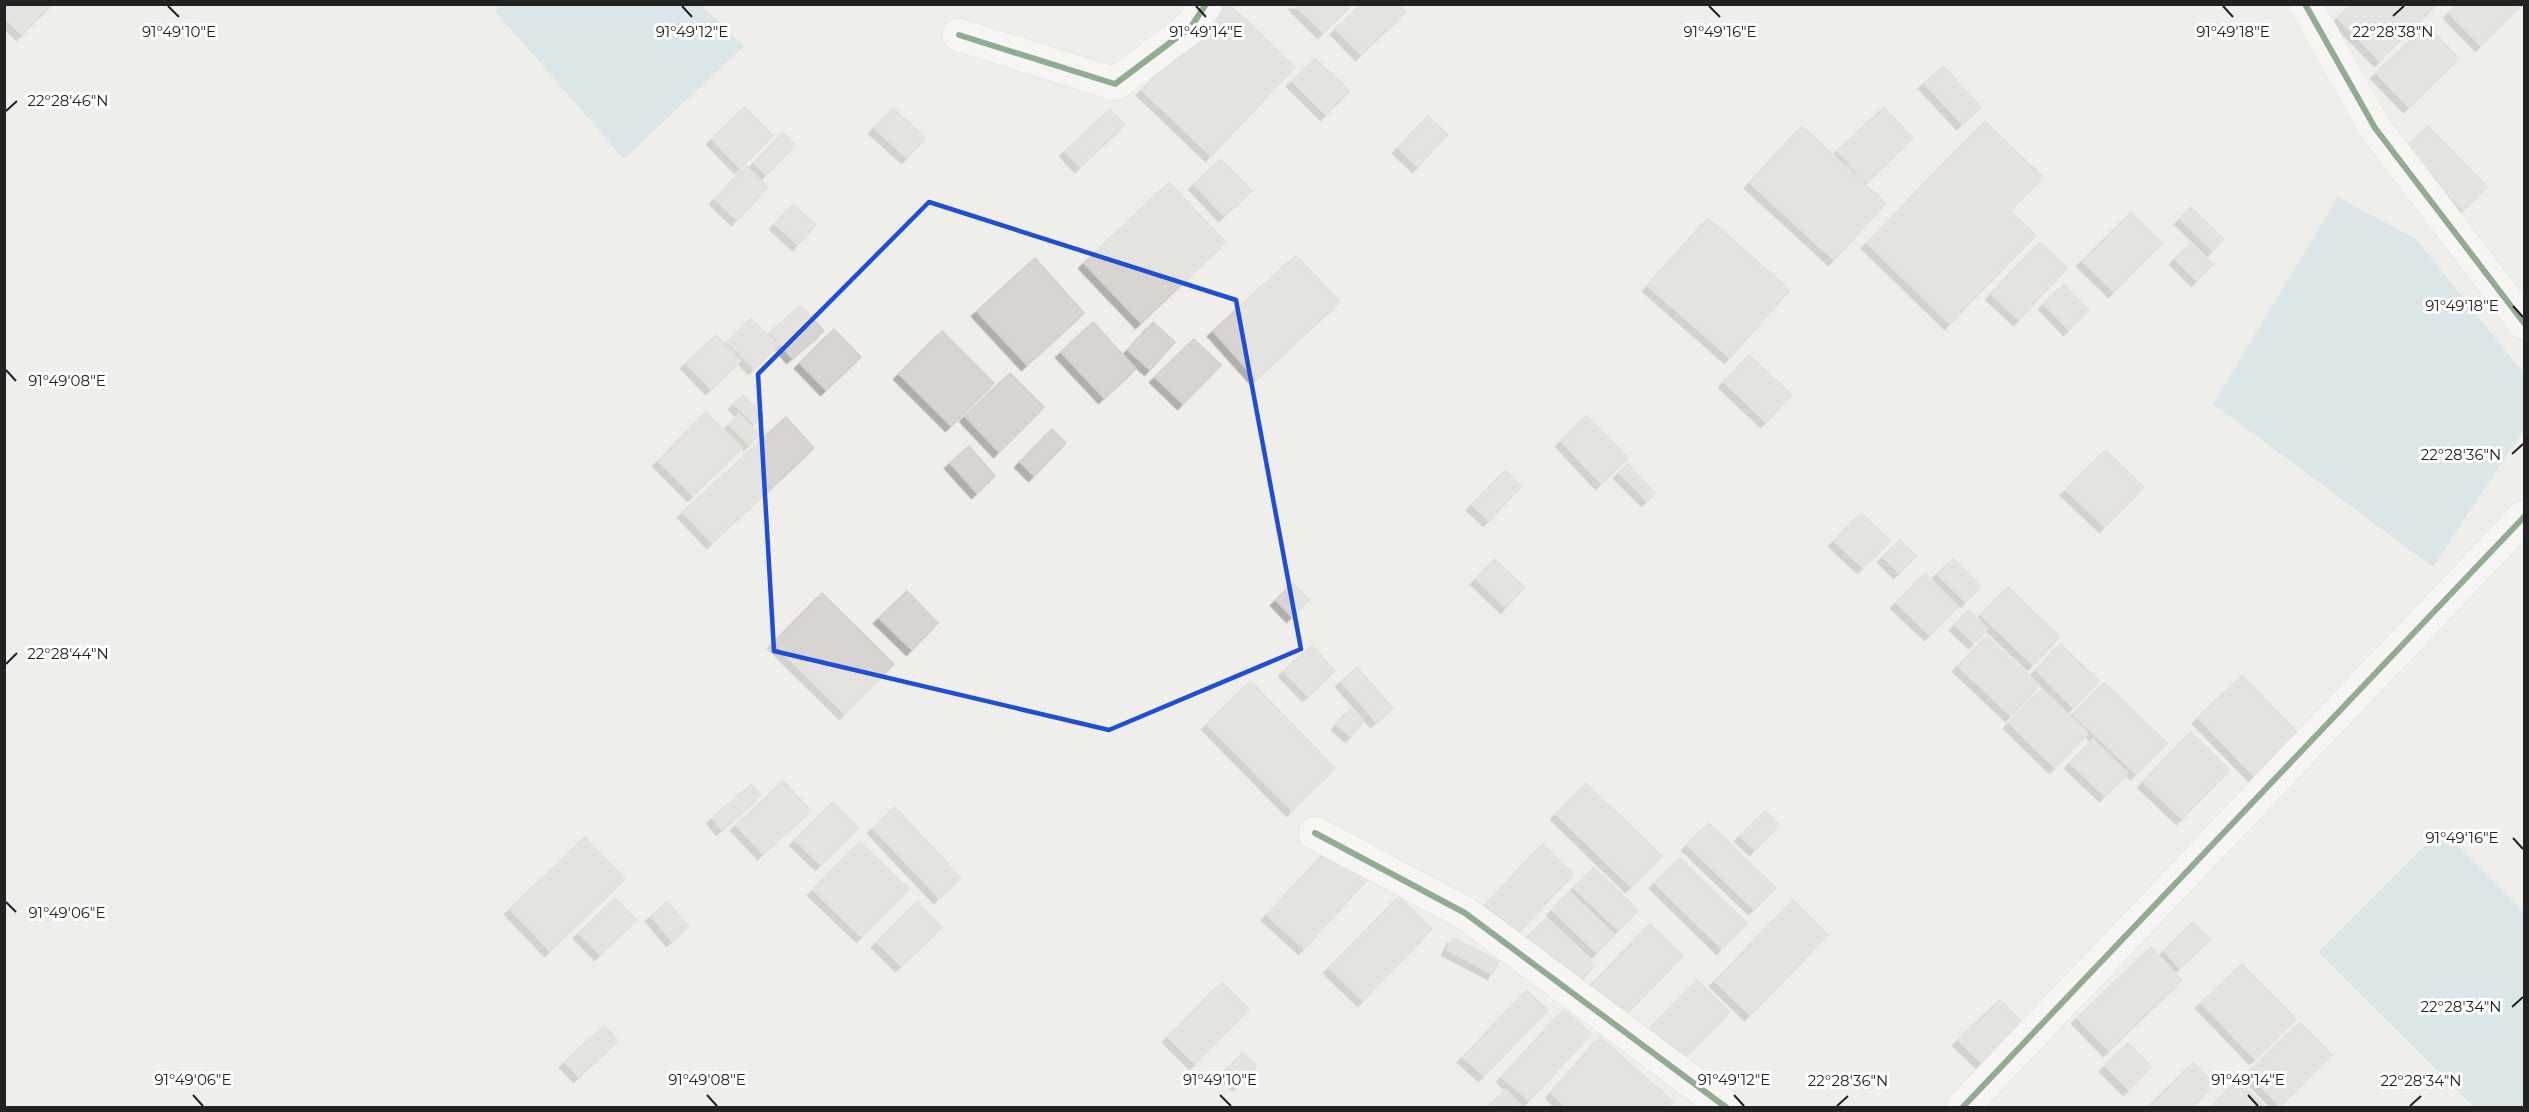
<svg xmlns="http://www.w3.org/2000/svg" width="2529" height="1112" viewBox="0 0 2529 1112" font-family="Montserrat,sans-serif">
	<defs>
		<filter id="shadow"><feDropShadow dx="-5.5" dy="5.5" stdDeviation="0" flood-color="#0004"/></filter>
	</defs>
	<rect width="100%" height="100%" fill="#f0eeeb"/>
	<path fill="#bfdbe3" d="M499,4l202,1 43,41 -120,113 -129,-148z
		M2338,197l79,43 107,134v55l-91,138 -220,-163z
		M2441,829l83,83v195h-50l-156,-155z"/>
	<path fill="#d7d4d2" stroke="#d3d0cc" stroke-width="1.5" filter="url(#shadow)" d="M4,4h49l-31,31 -18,-18z
		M1223,4h6l66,63 -84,89 -69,-66z
		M1294,4h58l-29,29z
		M1362,4h37l7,8 -45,43 -25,-26z
		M2352,4h85l-57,57 -42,-43z
		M2457,4h66l-42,42 -32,-33z
		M2426,24l33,34 -50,49 -33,-34z
		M1315,58l35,33 -24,24 -34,-34z
		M1943,66l38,41 -19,17 -38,-41z
		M745,107l28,29 -33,32 -28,-29z
		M1884,107l29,31 -47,45 -29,-32z
		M893,108l33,30 -19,20 -33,-30z
		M1110,109l15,16 -45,42 -15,-16z
		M1428,116l20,18 -30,33 -20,-19z
		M1985,121l58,56 -33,33 26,25 -86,89 -83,-81z
		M1802,126l84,77 -52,57 -84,-77z
		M2428,126l59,61 -24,23 -59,-62z
		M783,133l12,12 -29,30 -12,-12z
		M1221,159l31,32 -28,25 -30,-32z
		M746,166l22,21 -31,33 -22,-21z
		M1169,182l57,60 -85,81 -57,-60z
		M793,205l23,20 -18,20 -23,-21z
		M2191,207l33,32 -11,12 -33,-32z
		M2131,212l31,31 -48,49 -32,-31z
		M1708,218l82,72 -60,68 -82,-72z
		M2040,242l27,26 -48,52 -28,-26z
		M2190,243l23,21 -16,17 -22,-22z
		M1296,255l44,47 -84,77 -43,-48z
		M1035,258l49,55 -57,52 -50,-54z
		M2064,284l25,26 -20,20 -25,-26z
		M801,305l23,26 -32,27 -22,-26z
		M751,318l27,27 -24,24 -27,-27z
		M1093,322l43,47 -32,29 -43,-46z
		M1153,322l22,20 -25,28 -22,-20z
		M834,329l27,28 -35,33 -26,-27z
		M942,331l52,52 -43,43 -52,-52z
		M716,335l25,26 -30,28 -25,-26z
		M1194,339l27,26 -38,39 -28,-27z
		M1749,355l43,40 -26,27 -42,-40z
		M1010,373l34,34 -45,45 -34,-36z
		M743,395l20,20 -9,9 -20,-20z
		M706,412l36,36 -49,48 -35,-35z
		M739,414l21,21 -11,10 -20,-20z
		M1587,415l41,43 -27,26 -40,-43z
		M786,417l28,31 -102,95 -29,-31z
		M1052,429l14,14 -32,33 -14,-14z
		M969,446l26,30 -18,17 -27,-30z
		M2106,450l38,37 -39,40 -39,-37z
		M1628,464l27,29 -8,8 -28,-28z
		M1505,470l17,16 -33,35 -17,-16z
		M1861,513l29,28 -27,27 -29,-27z
		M1900,540l17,16 -18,17 -16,-16z
		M1953,558l28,28 -15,16 -29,-28z
		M1495,559l30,28 -19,21 -30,-29z
		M1925,573l33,33 -28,29 -34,-32z
		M1293,583l16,17 -17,17 -16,-17z
		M2008,587l52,50 -27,28 -52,-50z
		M907,591l31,32 -26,27 -33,-32z
		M822,593l72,71 -49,50 -72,-71z
		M1969,610l19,19 -14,14 -19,-18z
		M1987,636l53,50 -29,30 -53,-50z
		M2061,644l38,37 -26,27 -37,-38z
		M1312,645l23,26 -27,25 -24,-25z
		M1357,667l36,41 -17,14 -35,-41z
		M2242,675l61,63 -44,43 -61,-63z
		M1251,681l84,87 -43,43 -85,-87z
		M2104,682l63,61 -31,31 -63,-60z
		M2042,689l46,44 -33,35 -46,-45z
		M1350,709l14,12 -13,16 -14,-12z
		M2191,732l39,38 -48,49 -39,-37z
		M2093,739l35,34 -23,23 -35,-33z
		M783,781l28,29 -48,44 -27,-29z
		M1586,783l76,73 -31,31 -75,-73z
		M751,784l10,11 -39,35 -10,-12z
		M833,802l25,26 -37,37 -26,-25z
		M895,807l66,71 -22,20 -66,-70z
		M1765,811l14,14 -24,25 -15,-14z
		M1709,823l67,65 -22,21 -67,-64z
		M585,837l40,42 -75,72 -40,-42z
		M860,841l49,48 -47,48 -49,-47z
		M1543,844l31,30 -58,61 -31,-30z
		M1331,846l37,33 -64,70 -37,-34z
		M1680,858l67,65 -25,26 -67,-66z
		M1594,867l44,43 -20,20 -44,-42z
		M1570,892l44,43 -17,18 -45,-43z
		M1399,896l33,33 -69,72 -34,-33z
		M615,898l21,22 -36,35 -21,-22z
		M1793,900l35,35 -78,80 -35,-34z
		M667,902l22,24 -17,15 -21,-25z
		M917,902l25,25 -41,39 -24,-24z
		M1546,918l49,48 -21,22 -49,-48z
		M2193,922l17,17 -30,29 -16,-17z
		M1650,924l33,32 -65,67 -33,-32z
		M1453,938l46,23 -6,13 -46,-24z
		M2151,947l31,33 -73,71 -32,-33z
		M2242,964l54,55 -41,40 -54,-56z
		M1697,980l33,32 -52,52 -33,-31z
		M1222,982l27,27 -54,55 -27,-27z
		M1527,990l21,20 -64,66 -21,-19z
		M2000,999l24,26 -40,40 -26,-25z
		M1564,1009l27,25 -62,67 -27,-24z
		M2300,1022l32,33 -52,51 -32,-33z
		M604,1025l14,16 -39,36 -14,-15z
		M1600,1037l74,65 -5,6h-102l-16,-15z
		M2128,1043l23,24 -22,23 -24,-24z
		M1243,1052l14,14 -19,19 -14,-13z
		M2193,1062l22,22 -23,24h-45z
		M2238,1080l25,25 -2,3h-51z
		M1506,1089l17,19h-37z"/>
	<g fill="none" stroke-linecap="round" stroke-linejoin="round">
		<g stroke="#c9c8c7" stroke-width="34">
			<path id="minor" d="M2305,4l70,124 149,195
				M959,35l156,49 76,-57 15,-23
				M1315,833l150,80 262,195
				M1962,1108l562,-591"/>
		</g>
		<use href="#minor" stroke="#fdfcfc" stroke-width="33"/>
		<g stroke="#fff" stroke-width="10">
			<path id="cycleway" d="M2305,4l70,124 149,195
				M959,35l156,49 76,-57 15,-23
				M1315,833l150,80 262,195
				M1962,1108l562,-591"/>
		</g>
		<use href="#cycleway" stroke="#1b5e20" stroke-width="6"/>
	</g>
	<path d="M0 0H2529V1112H0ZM929,202l307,98 65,349 -192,81 -335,-79 -16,-277z" fill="#f0eeeb" fill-opacity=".55" fill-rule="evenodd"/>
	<path fill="none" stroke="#1d4ed8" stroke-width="4.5" stroke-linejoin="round" d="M929,202l307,98 65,349 -192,81 -335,-79 -16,-277z"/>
	<path fill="none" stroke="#222" stroke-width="2" d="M168,6l11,11M682,6l10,11M1196,6l10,11M1709,6l11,11M2223,6l10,11M2393,16l11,-10M6,111l11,-10M2513,306l10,11M6,370l10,11M2512,454l11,-10M6,664l11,-11M2513,838l10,11M6,902l10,10M2512,1007l11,-10M193,1095l10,11M707,1095l10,11M1220,1095l11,11M1734,1095l10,11M2248,1095l10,11M1837,1106l11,-10M2410,1106l11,-10"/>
	<g font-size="15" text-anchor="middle" fill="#222" stroke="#fff" stroke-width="6" stroke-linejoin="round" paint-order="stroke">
		<text x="2393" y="37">22°28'38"N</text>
		<text x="1720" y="37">91°49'16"E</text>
		<text x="2233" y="37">91°49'18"E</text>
		<text x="179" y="37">91°49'10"E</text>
		<text x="692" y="37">91°49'12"E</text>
		<text x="1206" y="37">91°49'14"E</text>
		<text x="68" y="106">22°28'46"N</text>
		<text x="2462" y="311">91°49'18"E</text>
		<text x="67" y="386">91°49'08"E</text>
		<text x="2461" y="460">22°28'36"N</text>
		<text x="68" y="659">22°28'44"N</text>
		<text x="2462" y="843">91°49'16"E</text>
		<text x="67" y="918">91°49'06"E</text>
		<text x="2461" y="1012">22°28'34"N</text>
		<text x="193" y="1085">91°49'06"E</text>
		<text x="707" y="1085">91°49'08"E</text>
		<text x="1220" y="1085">91°49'10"E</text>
		<text x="1734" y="1085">91°49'12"E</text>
		<text x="2248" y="1085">91°49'14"E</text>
		<text x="1848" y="1086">22°28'36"N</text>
		<text x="2421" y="1086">22°28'34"N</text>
	</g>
	<rect width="2529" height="1112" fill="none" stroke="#222222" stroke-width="12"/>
</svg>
